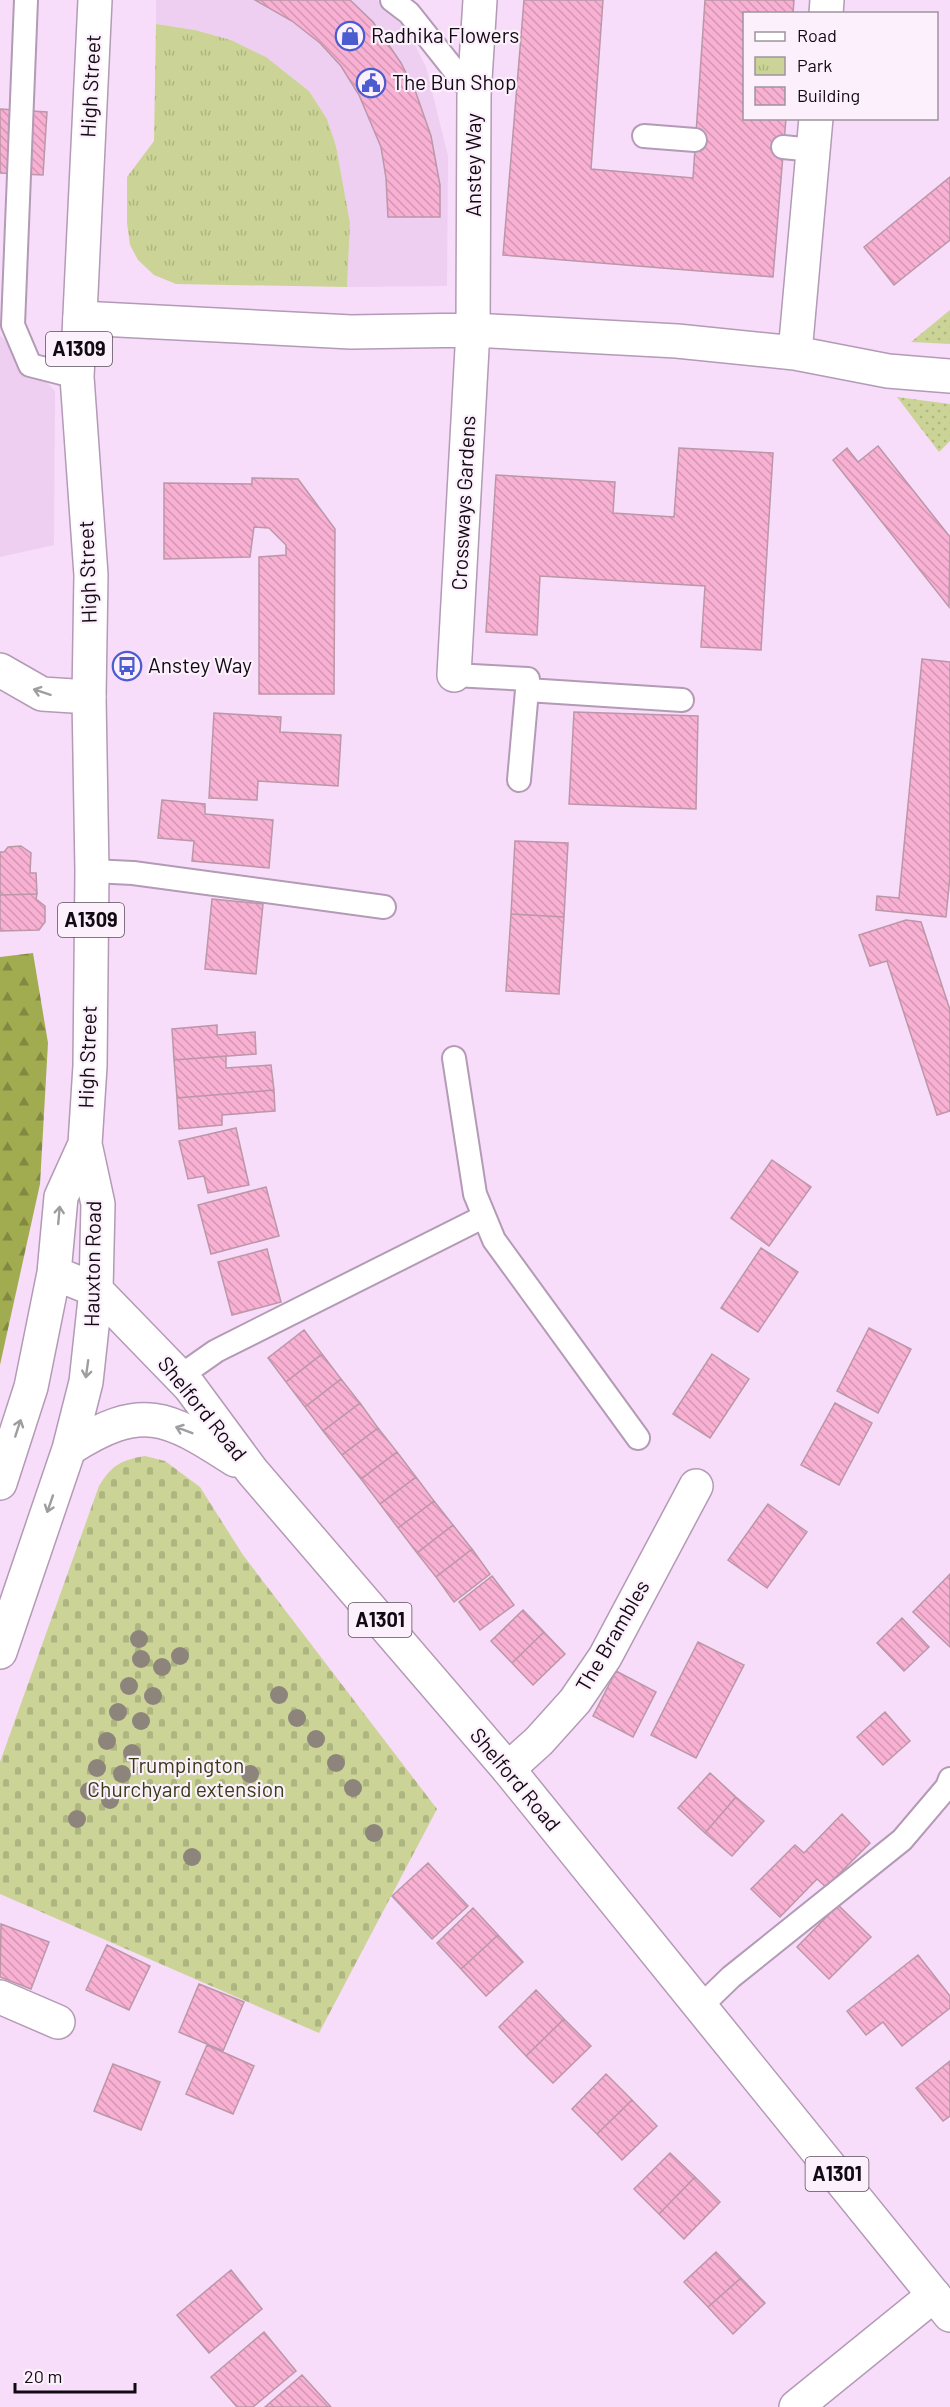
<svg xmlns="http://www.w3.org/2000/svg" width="950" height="2407" viewBox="0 0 950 2407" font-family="Barlow,sans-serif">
	<defs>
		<pattern id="grass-dots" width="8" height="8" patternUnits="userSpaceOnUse" patternTransform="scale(1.5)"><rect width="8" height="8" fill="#cbd496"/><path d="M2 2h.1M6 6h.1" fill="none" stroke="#adb580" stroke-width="1.8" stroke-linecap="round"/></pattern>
		<pattern id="forest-firs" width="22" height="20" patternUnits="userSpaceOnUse" patternTransform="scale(1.5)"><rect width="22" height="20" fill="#a1ab4f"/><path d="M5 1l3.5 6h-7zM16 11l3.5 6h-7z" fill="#828940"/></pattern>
		<pattern id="cemetery-stones" width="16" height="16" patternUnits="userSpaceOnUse" patternTransform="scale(1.5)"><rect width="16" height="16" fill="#cbd496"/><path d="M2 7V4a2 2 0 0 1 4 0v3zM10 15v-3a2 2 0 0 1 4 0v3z" fill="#adb580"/></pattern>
		<pattern id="park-tufts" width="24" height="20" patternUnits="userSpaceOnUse" patternTransform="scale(1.5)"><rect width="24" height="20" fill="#cbd496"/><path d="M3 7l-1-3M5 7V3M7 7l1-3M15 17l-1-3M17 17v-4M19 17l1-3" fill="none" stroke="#adb580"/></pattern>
		<pattern id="building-back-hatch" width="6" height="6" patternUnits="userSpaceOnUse" patternTransform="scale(1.5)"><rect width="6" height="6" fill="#f8b0d3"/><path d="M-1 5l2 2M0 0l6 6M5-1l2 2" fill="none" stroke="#d496b4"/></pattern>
	</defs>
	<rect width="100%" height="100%" fill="#f7ddf9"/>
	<path fill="#eecef1" d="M156,0h221l31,31 18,36 22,89 -1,130 -100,1 3,-64 -14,-77 -9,-27 -18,-28 -43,-34 -35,-17 -36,-10 -39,-6z
		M0,335l55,56 -1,154 -54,12z"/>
	<path fill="url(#grass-dots)" d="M950,310v34l-39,-2z
		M897,397l53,7v37l-11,11z"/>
	<path fill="url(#forest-firs)" d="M33,953l15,90 -8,141 -40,181v-408z"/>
	<path fill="url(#cemetery-stones)" d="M145,1456l20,5 35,26 43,68 194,254 -118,224 -319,-139v-132l99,-276c13,-21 22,-26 46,-30z"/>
	<path fill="url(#park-tufts)" d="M156,24l39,6 36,10 35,17 43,34 18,28 9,27 14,77 -3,64 -171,-3 -22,-9 -16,-15 -8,-15 -3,-22v-46l27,-36z"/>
	<path fill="url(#building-back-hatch)" stroke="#bb97a8" stroke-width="1.5" d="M255,0h95l23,22 28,41 15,30 15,43 9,49v32h-52l-2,-39 -5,-31 -22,-52 -18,-29 -21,-23 -28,-22z
		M524,0h79l-12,169 102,9 12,-178h89l-1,14h-49v104h42l-13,159 -270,-22z
		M0,109l47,3 -4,63 -43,-2z
		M950,177v63l-56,45 -30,-38z
		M878,446l72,91 -1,70 -116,-147 14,-12 11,14z
		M679,448l94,5 -12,197 -60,-3 4,-61 -165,-10 -3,59 -51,-3 10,-157 119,7 -2,31 61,4z
		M252,478l46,1 37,50 -1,165h-75v-137l27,-2v-10l-17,-17 -15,-1 -4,30 -86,2v-76l88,1z
		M922,659l28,3v214l-4,41 -70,-7 1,-14 22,2z
		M574,712l124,4 -2,93 -127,-5z
		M214,713l67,4 -1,15 61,3 -3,51 -80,-5 -1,19 -48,-2z
		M162,800l43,4v10l68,6 -4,48 -77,-7 2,-20 -36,-3z
		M515,841l53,2 -4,74 -53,-3z
		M21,846l10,7 -1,20h6l1,21 -37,1v-43h4l4,-5z
		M37,894l-1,5 9,7v16l-6,8 -39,1v-36z
		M212,899l51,5 -7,70 -51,-5z
		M511,914l53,3 -5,77 -53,-3z
		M906,920l15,2 29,88v101l-13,4 -50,-154 -17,5 -11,-31z
		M217,1025v10l38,-3 1,22 -82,6 -2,-31z
		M226,1056v12l45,-3 3,25 -97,8 -3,-38z
		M274,1090l1,21 -53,4v10l-43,4 -2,-31z
		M236,1128l13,57 -41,8 -4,-17 -16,3 -9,-38z
		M772,1160l39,27 -42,59 -38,-28z
		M266,1187l13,49 -68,18 -13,-49z
		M761,1248l37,24 -40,60 -37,-24z
		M267,1249l14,53 -49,13 -14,-53z
		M869,1328l42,21 -33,64 -41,-22z
		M304,1330l18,24 -36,28 -18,-24z
		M322,1354l19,25 -36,28 -19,-25z
		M712,1354l37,25 -39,59 -37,-24z
		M341,1379l19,24 -37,28 -18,-24z
		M360,1403l18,25 -36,27 -19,-24z
		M835,1403l37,20 -33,62 -38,-20z
		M378,1428l19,24 -36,27 -19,-24z
		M397,1452l19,25 -36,27 -19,-25z
		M416,1477l18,24 -36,27 -18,-24z
		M434,1501l19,24 -36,28 -19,-25z
		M768,1504l39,28 -40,56 -39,-28z
		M453,1525l19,24 -36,28 -19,-24z
		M472,1549l18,25 -36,28 -18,-25z
		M950,1574v73l-37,-35z
		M492,1576l22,29 -34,25 -21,-28z
		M523,1610l21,22 -32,31 -21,-22z
		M902,1618l27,29 -25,24 -27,-28z
		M544,1632l21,22 -32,31 -21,-22z
		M698,1642l46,23 -48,93 -45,-23z
		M616,1671l40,21 -23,45 -40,-21z
		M885,1712l25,29 -27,24 -26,-28z
		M710,1773l26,24 -31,36 -27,-25z
		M736,1797l28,24 -32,35 -27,-23z
		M842,1814l28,29 -44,44 -9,-8 -37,38 -29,-28 44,-44 9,8z
		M428,1863l40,43 -36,33 -40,-43z
		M838,1905l33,32 -42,42 -32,-32z
		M473,1908l25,27 -37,34 -24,-26z
		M1,1924l48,18 -18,47 -31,-12z
		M498,1935l25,27 -37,34 -25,-27z
		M107,1945l43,21 -21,44 -43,-20z
		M918,1955l32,41v12l-48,38 -19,-24 -17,13 -19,-24z
		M199,1984l45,18 -21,49 -44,-19z
		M536,1990l28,29 -38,37 -27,-29z
		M564,2019l27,27 -38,37 -27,-27z
		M207,2045l47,21 -21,48 -47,-20z
		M950,2061v55l-7,5 -27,-33z
		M113,2064l47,18 -19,48 -47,-19z
		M606,2074l26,26 -35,34 -25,-25z
		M632,2100l25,26 -35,34 -25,-26z
		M670,2153l25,24 -36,37 -25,-25z
		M695,2177l25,25 -36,37 -25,-25z
		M716,2252l25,26 -33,29 -24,-25z
		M231,2270l31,39 -53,44 -32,-38z
		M741,2278l24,25 -32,31 -25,-27z
		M264,2332l32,39 -43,36h-16l-26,-30z
		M302,2375l29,32h-66z"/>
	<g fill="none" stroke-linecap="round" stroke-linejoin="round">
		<g stroke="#b39ab5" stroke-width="26">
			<path id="service" d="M26,0l-13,325 17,40 47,12
				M392,0l17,13 65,82
				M644,136l51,4
				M783,147l30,3
				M454,675l74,4 -9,101
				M527,690l155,10
				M92,871l41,2 251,34
				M454,1058l21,136 19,46 144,198
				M179,1377l37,-26 267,-134
				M700,2007l31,-30 171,-137 45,-53 3,-8"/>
		</g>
		<g stroke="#b39ab5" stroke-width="36">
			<path id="minor" d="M826,14l1,-14
				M80,318l271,14 122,-2 204,11 118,12 93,18 62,5
				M795,353l21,-235
				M454,675l19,-345 1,-235 6,-95
				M508,1769l31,-28 36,-40 30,-44 91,-171
				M0,1997l58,25
				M796,2407l138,-112"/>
		</g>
		<g stroke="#b39ab5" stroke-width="36">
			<path id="tertiary" d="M0,670l42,24 47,3"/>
		</g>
		<g stroke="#b39ab5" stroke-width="36">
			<path id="primary" d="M54,1273l42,17 94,97 62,84 256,298 442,546
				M69,1449c73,-47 98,-33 166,11
				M0,1483l31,-96 23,-114 7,-76 24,-53
				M0,1652l69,-203 17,-67 10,-92 2,-86 -13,-60 5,-78 2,-195 -3,-174 2,-122 -14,-198 18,-377"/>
		</g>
		<use href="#service" stroke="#fff" stroke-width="22"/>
		<use href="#minor" stroke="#fff" stroke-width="33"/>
		<use href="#tertiary" stroke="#fff" stroke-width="33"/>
		<use href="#primary" stroke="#fff" stroke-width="33"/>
	</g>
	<g fill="#8d847c">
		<circle cx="139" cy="1639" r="9"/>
		<circle cx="180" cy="1656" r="9"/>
		<circle cx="141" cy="1659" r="9"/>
		<circle cx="162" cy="1667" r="9"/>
		<circle cx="129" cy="1686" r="9"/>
		<circle cx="279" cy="1695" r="9"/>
		<circle cx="153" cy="1696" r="9"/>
		<circle cx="118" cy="1712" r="9"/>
		<circle cx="297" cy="1718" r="9"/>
		<circle cx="141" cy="1721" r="9"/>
		<circle cx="316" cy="1739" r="9"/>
		<circle cx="107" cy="1741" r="9"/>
		<circle cx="132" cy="1753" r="9"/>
		<circle cx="336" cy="1763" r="9"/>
		<circle cx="97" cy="1768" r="9"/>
		<circle cx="122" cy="1774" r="9"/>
		<circle cx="250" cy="1774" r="9"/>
		<circle cx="353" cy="1788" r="9"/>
		<circle cx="89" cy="1791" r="9"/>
		<circle cx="110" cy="1800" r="9"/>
		<circle cx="77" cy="1819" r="9"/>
		<circle cx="374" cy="1833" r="9"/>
		<circle cx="192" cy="1857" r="9"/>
	</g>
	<defs><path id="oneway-shaft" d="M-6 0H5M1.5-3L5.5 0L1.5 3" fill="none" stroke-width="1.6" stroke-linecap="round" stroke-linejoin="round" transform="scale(1.5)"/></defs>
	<g stroke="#a09da1">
		<use href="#oneway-shaft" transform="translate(42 692) rotate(-162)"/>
		<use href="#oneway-shaft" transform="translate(59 1215) rotate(-85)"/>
		<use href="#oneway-shaft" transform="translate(87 1369) rotate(98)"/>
		<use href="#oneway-shaft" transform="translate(18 1428) rotate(-72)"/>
		<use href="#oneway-shaft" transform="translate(184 1430) rotate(-159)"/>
		<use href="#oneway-shaft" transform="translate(50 1504) rotate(109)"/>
	</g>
	<defs>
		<g id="shop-ring" transform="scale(1.5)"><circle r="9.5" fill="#fbf0fb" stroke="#4b5bd0" stroke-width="1.5"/><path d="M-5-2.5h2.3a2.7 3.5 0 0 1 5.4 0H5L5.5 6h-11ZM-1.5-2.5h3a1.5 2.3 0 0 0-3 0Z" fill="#4b5bd0"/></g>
		<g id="civic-ring" transform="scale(1.5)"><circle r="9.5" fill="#fbf0fb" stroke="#4b5bd0" stroke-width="1.5"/><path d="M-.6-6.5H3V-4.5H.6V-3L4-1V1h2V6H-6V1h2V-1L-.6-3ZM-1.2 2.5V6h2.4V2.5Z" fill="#4b5bd0"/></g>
		<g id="bus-ring" transform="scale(1.5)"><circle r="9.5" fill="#fbf0fb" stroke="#4b5bd0" stroke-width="1.5"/><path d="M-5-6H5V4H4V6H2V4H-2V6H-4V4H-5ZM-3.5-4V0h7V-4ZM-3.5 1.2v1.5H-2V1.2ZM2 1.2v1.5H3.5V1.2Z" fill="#4b5bd0"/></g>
	</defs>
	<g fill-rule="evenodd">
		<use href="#shop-ring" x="350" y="36"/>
		<use href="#civic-ring" x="371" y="83"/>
		<use href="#bus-ring" x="127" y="666"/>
	</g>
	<g text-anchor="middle" stroke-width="4.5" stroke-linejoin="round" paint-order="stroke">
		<g fill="#fbf0fb" stroke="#584f59" stroke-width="1.5">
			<rect x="46" y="332" width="66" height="34" rx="4.5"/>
			<rect x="58" y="903" width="66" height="34" rx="4.5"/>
			<rect x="348.5" y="1603" width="63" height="34" rx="4.5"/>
			<rect x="805.5" y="2157" width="63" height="34" rx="4.5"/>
		</g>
		<g font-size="20" font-weight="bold" fill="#120a13">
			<text x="79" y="356">A1309</text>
			<text x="91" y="927">A1309</text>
			<text x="380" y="1627">A1301</text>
			<text x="837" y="2181">A1301</text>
		</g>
		<g font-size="21" fill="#120a13" stroke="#fbf0fb" text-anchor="start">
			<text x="371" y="43">Radhika Flowers</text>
			<text x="392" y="90">The Bun Shop</text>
			<text x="148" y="673">Anstey Way</text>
		</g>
		<g font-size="21" fill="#120a13" stroke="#fbf0fb">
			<text transform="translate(91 86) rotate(-87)" y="7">High Street</text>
			<text transform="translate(474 165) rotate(-90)" y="7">Anstey Way</text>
			<text transform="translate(464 503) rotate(-87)" y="7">Crossways Gardens</text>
			<text transform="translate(88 572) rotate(-92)" y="7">High Street</text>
			<text transform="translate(88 1057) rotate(-88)" y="7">High Street</text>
			<text transform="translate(93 1264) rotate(-89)" y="7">Hauxton Road</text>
			<text transform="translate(202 1409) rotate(51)" y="7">Shelford Road</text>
			<text transform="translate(613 1636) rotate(-60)" y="7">The Brambles</text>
			<text transform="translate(515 1780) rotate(50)" y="7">Shelford Road</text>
		</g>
		<g font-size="21" fill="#373c15" stroke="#fbf0fb">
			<text x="186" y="1773">Trumpington<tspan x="186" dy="24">Churchyard extension</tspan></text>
		</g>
	</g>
	<rect x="743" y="12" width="195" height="108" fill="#fbf0fb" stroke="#9e949e" stroke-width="1.5"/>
	<rect x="755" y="32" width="30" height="9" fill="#ffffff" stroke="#9e949e" stroke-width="1.5"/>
	<text x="797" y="42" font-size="18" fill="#120a13">Road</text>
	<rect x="755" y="57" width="30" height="18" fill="url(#park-tufts)" stroke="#9e949e" stroke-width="1.5"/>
	<text x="797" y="72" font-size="18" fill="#120a13">Park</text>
	<rect x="755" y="87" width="30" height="18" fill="url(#building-back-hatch)" stroke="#9e949e" stroke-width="1.5"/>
	<text x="797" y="102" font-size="18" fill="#120a13">Building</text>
	<path d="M15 2383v9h120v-9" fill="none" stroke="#120a13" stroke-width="3"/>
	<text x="24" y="2383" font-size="18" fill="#120a13" stroke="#fbf0fb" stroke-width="4.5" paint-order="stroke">20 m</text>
</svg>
